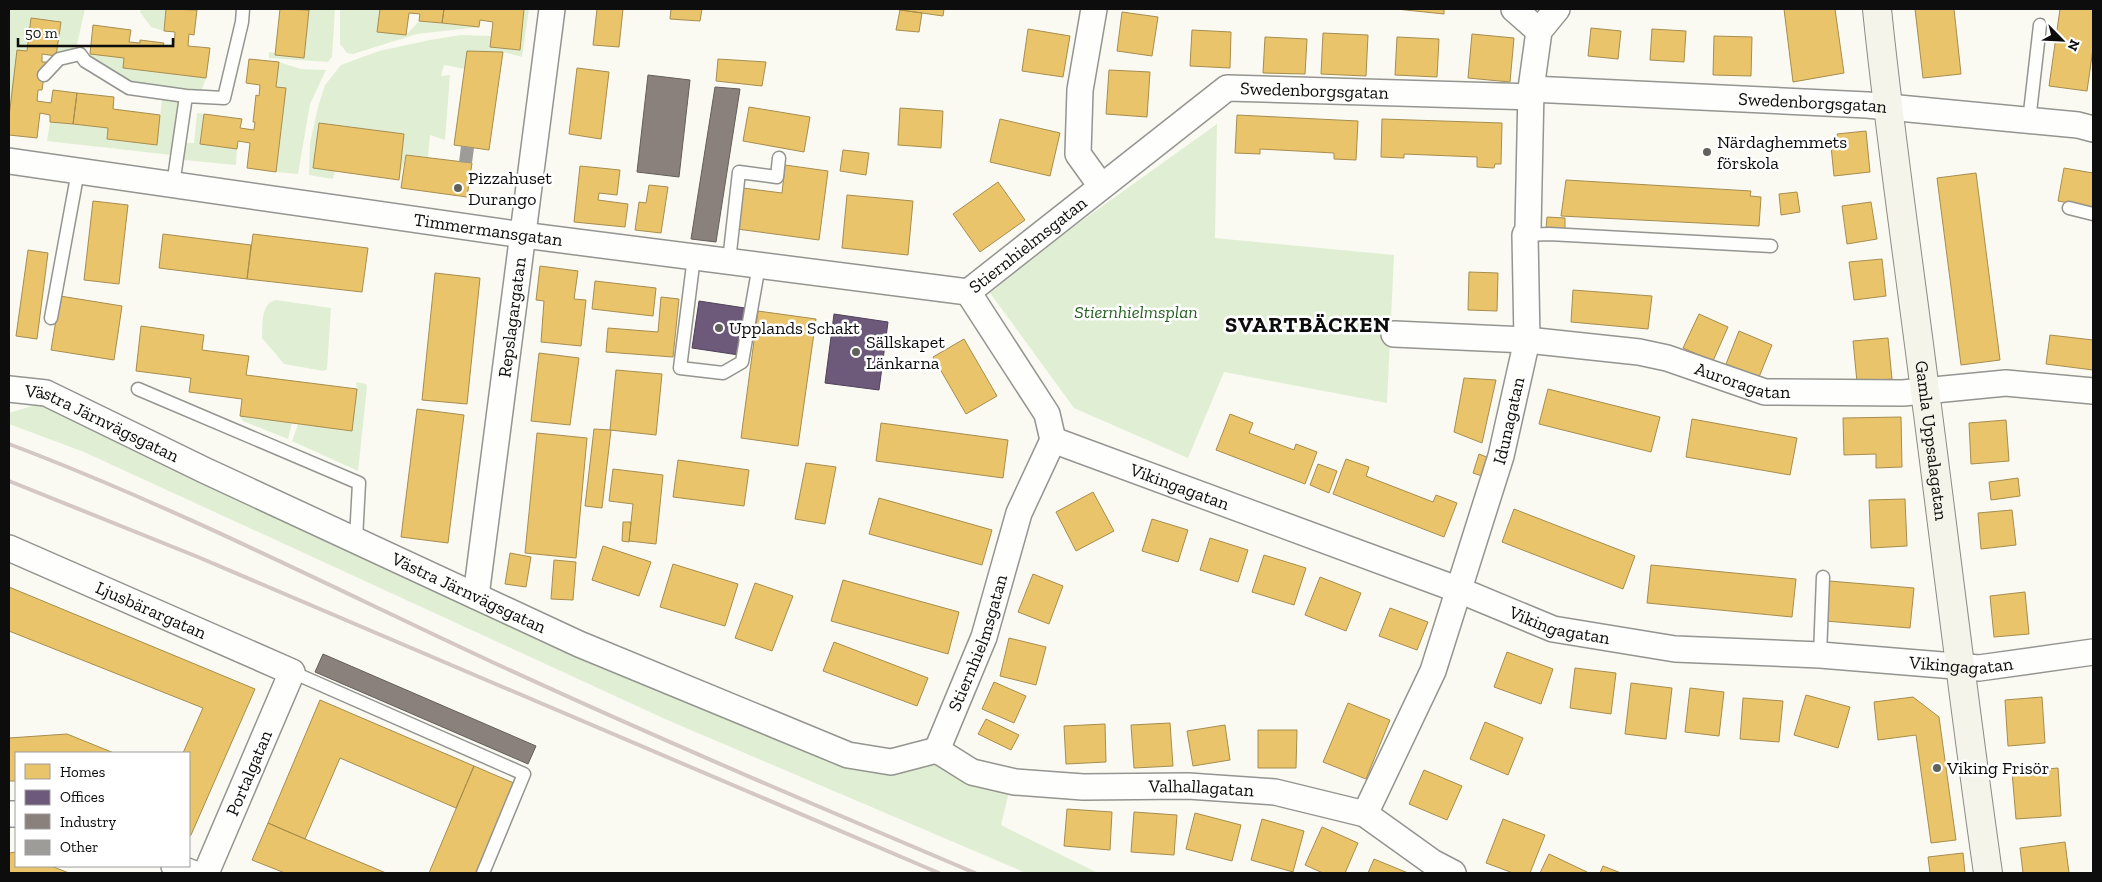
<svg xmlns="http://www.w3.org/2000/svg" width="2102" height="882" viewBox="0 0 2102 882" font-family="'Zilla Slab',serif">
	<rect width="100%" height="100%" fill="#fafaf2"/>
	<path fill="#e0efd3" d="M9,9h76l-9,40 -20,7 5,-34 -30,-4 -4,33h-10l-8,66z
		M141,9h25l-2,22 -13,-4 -11,-15z
		M301,9h34l-3,48 -4,5 -59,-4v-6l35,6 5,-48z
		M340,9h40l-2,23 28,3 13,-14 60,6 -62,7 -64,20 -6,-1 -7,-9z
		M524,9h5l-7,48 -19,-5 -35,-1 -3,18 -21,-4 -3,11 9,-1 -5,65 -15,-5 -2,22 -22,-2 -7,25 5,-46 -84,-10 -7,43 22,4 -2,8 -24,-4 1,-32 8,-36 7,-22 16,-20 38,-14 51,-11 31,-5 31,1 -1,11 28,3z
		M90,54l34,4 -1,10 83,10 -5,14 -61,-7 -42,-20 -10,-8z
		M279,62l22,7 25,1 -16,34 -12,70 -22,-2 10,-84 -10,-1z
		M162,99l16,2 -6,54 -125,-14 3,-19 58,6 -1,11 50,6z
		M197,113l7,1 -4,30 37,5 -1,16 -53,-5v-17h11z
		M1217,124l-2,114 179,17 -7,148 -163,-31 -36,86 -114,-50 -84,-115 83,-66z
		M276,300l55,8 -4,61 -3,2 -40,-7 -22,-26c1,-13 -2,-35 14,-38z
		M356,382l10,2 1,3 -9,84 -66,-30 6,-17 54,6 5,-41z
		M39,404l828,360 57,-7 85,35 -8,33 97,48h-72l-361,-154 -581,-267 -75,-28v-11z
		M240,416l52,7 -4,16 -45,-18z"/>
	<path fill="#e9c46a" stroke="#a78d4e" d="M166,9l31,1 -3,25 -5,-1 -1,12 22,2 -4,30 -83,-10 1,-10 -34,-4 3,-29 38,5 -2,12 11,1v-3l24,3 -1,3 11,1 1,-15 -11,-1z
		M280,9l29,1 -5,48 -29,-3z
		M380,9h64l-2,14 -23,-2 1,-7 -11,-1 -3,22 -29,-3z
		M444,9h80l-4,41 -30,-3 3,-25 -13,-2 -1,7 -37,-4z
		M597,9h26l-4,38 -26,-2z
		M671,9h31l-2,12 -30,-2z
		M894,9h50l-1,7z
		M1396,9h48v5z
		M1784,9h51l9,64 -51,9z
		M1915,9h39l7,65 -38,4z
		M2060,9h33v40l-6,42 -38,-5z
		M900,10l22,3 -3,19 -23,-2z
		M1122,12l36,5 -6,39 -35,-5z
		M31,18l30,4 -5,34 -14,-2v8h4l-4,28h-4l-1,11 14,2 2,-13 24,3 -4,31 -23,-2v-7l-10,-2 -3,25 -28,-3v-18l8,-67 10,1z
		M1591,28l30,3 -3,28 -30,-3z
		M1028,29l42,7 -7,41 -41,-6z
		M1652,29l34,2 -2,31 -34,-2z
		M1192,30l39,2 -1,36 -40,-2z
		M1323,33l45,2 -2,41 -45,-2z
		M1472,34l42,4 -4,44 -42,-4z
		M1714,36l38,1 -1,39 -38,-1z
		M1265,37l42,2 -2,35 -42,-1z
		M1397,37l42,2 -2,38 -42,-2z
		M467,51l36,1 -14,98 -35,-5z
		M249,59l30,3 -3,25 10,1 -10,84 -29,-4 3,-25 -12,-2 -1,8 -37,-5 4,-30 38,5 -2,9 14,2 1,-8h-2l3,-27 3,1 1,-11 -14,-2z
		M718,59l48,3 -4,24 -46,-5z
		M577,68l32,4 -8,67 -32,-5z
		M1109,70l41,2 -3,45 -41,-3z
		M77,93l37,4 -1,12 47,6 -3,30 -50,-6 1,-11 -35,-4z
		M749,107l61,10 -6,35 -61,-11z
		M900,108l43,3 -2,37 -43,-3z
		M1237,115l121,6 -2,39 -22,-1v-6l-74,-4v5l-25,-1z
		M1000,119l60,14 -10,43 -60,-14z
		M1382,119l120,4 -1,41h-6l-1,4 -17,-1v-10l-73,-3v4l-23,-1z
		M319,123l85,11 -5,46 -86,-12z
		M1866,131l4,41 -36,4 -3,-30 8,-1 -2,-11z
		M843,150l26,3 -3,22 -26,-4z
		M406,155l66,8 -5,34 -66,-9z
		M785,165l43,6 -9,69 -82,-11 6,-41 39,5z
		M580,166l40,4 -3,25 -18,-2 -1,7 30,4 -3,23 -51,-5z
		M2064,168l29,5v34l-35,-6z
		M1976,173l24,187 -39,5 -24,-187z
		M1566,180l185,11 -1,5 11,1 -2,29 -198,-10z
		M998,182l27,38 -45,32 -27,-38z
		M649,185l19,2 -7,46 -26,-3 4,-28 7,1z
		M1797,192l3,20 -19,3 -2,-21z
		M847,195l66,6 -5,54 -66,-7z
		M93,201l35,4 -9,79 -35,-4z
		M1871,202l6,37 -30,5 -5,-38z
		M1547,217l18,1v12l-19,-1z
		M163,234l88,11 -4,34 -88,-11z
		M253,234l115,14 -6,44 -115,-13z
		M28,250l20,3 -11,86 -21,-3z
		M1882,259l4,37 -32,4 -5,-38z
		M540,266l38,5 -4,28 12,1 -5,46 -40,-4 3,-41 -8,-1z
		M1469,272l29,1 -1,38 -29,-1z
		M435,273l45,5 -13,126 -45,-4z
		M595,281l61,7 -3,28 -61,-7z
		M1573,290l79,6 -4,33 -77,-7z
		M60,296l62,10 -8,54 -63,-10z
		M661,297l18,2 -6,58 -67,-5 2,-24 50,4z
		M758,311l58,8 -18,127 -57,-8z
		M1699,314l29,13 -15,34 -30,-13z
		M141,326l63,9 -2,15 47,6 -3,19 111,14 -5,42 -112,-15 2,-17 -53,-7 2,-14 -55,-7z
		M1739,331l33,14 -13,32 -33,-13z
		M2050,335l43,5v30l-47,-6z
		M1888,338l4,41 -35,3 -4,-41z
		M964,339l33,57 -31,18 -33,-57z
		M539,353l40,5 -9,67 -39,-4z
		M616,370l46,4 -6,61 -46,-5z
		M1464,378l32,2 -14,63 -28,-11z
		M1548,389l112,28 -9,35 -112,-28z
		M417,409l47,6 -16,128 -47,-6z
		M1230,414l23,9 -4,10 45,17 2,-6 21,8 -12,32 -89,-34z
		M1901,417l1,50 -26,1v-14l-32,1 -1,-37z
		M1692,419l105,19 -7,37 -104,-18z
		M2006,420l3,41 -38,3 -2,-41z
		M881,423l127,17 -5,38 -127,-17z
		M594,429l17,1 -9,78 -17,-2z
		M537,433l50,5 -11,120 -51,-5z
		M1479,454l10,4 -7,18 -9,-3z
		M1346,459l23,8 -3,9 67,26 3,-7 21,8 -13,34 -111,-43z
		M678,460l71,10 -5,36 -71,-9z
		M806,463l30,4 -11,57 -30,-5z
		M1318,464l19,7 -8,22 -19,-8z
		M613,469l50,6 -7,69 -27,-3 4,-37 -24,-3z
		M2018,478l2,18 -29,4 -2,-18z
		M1093,492l21,39 -38,20 -20,-39z
		M879,498l113,32 -10,35 -113,-31z
		M1905,499l2,47 -36,2 -2,-48z
		M1514,509l121,47 -12,33 -121,-47z
		M2012,510l4,35 -35,4 -3,-36z
		M1152,519l36,11 -10,32 -36,-11z
		M623,522h8l-2,20 -7,-1z
		M1210,538l38,12 -10,32 -38,-12z
		M603,546l48,16 -12,34 -47,-16z
		M510,553l21,4 -5,30 -21,-3z
		M1264,555l42,13 -12,37 -42,-13z
		M554,560l22,2 -3,38 -22,-1z
		M673,564l65,20 -13,42 -65,-19z
		M1651,565l145,14 -4,38 -145,-14z
		M1033,574l30,12 -14,38 -31,-12z
		M1320,577l41,16 -15,38 -41,-16z
		M843,580l116,32 -11,42 -117,-33z
		M1829,581l85,7 -4,40 -85,-7z
		M755,583l38,13 -21,55 -37,-13z
		M9,587l246,102 -64,146h-2v-82h-6l20,-45 -194,-77z
		M2025,592l4,42 -35,3 -4,-41z
		M1390,608l38,14 -11,28 -38,-14z
		M1009,638l37,9 -10,38 -36,-9z
		M834,642l94,36 -11,28 -94,-35z
		M1507,652l46,17 -12,35 -47,-17z
		M1575,668l41,5 -5,41 -41,-6z
		M994,682l32,14 -12,27 -32,-14z
		M1631,683l41,5 -6,51 -41,-5z
		M1690,688l34,4 -5,44 -34,-4z
		M1806,695l44,12 -12,41 -44,-13z
		M1913,697l26,20 17,123 -25,3 -15,-108 -38,5 -4,-38z
		M2042,697l3,46 -37,3 -3,-46z
		M1743,698l40,3 -4,41 -39,-3z
		M320,700l154,66 -18,42 -116,-50 -35,81 -37,-16z
		M1348,703l42,17 -24,59 -43,-17z
		M986,719l33,16 -8,15 -33,-16z
		M1485,722l38,16 -15,37 -38,-16z
		M1170,723l3,43 -39,2 -3,-43z
		M1105,724l1,38 -40,2 -2,-38z
		M1225,725l5,35 -37,6 -6,-35z
		M1258,730h39l-1,38h-38z
		M67,734l47,19h-98v28h-7v-43z
		M474,766l42,18 -38,89h-49z
		M2058,768l3,48 -45,3 -4,-47z
		M1424,770l38,16 -15,34 -38,-16z
		M1067,809l45,3 -2,38 -46,-4z
		M1134,812l43,3 -3,40 -43,-3z
		M1195,813l46,12 -9,36 -46,-12z
		M1262,819l42,12 -11,41 -42,-12z
		M1503,819l42,16 -15,38h-17l-27,-10z
		M268,823l37,16 81,34h-101l-33,-13z
		M1322,827l36,16 -13,30h-22l-18,-8z
		M2065,842l4,31h-46l-3,-25z
		M16,852v14h35l18,7h-60v-20z
		M1963,853l2,20h-35l-2,-16z
		M1549,854l38,18 -1,1h-46z
		M1374,859l34,14h-40z
		M1603,866l18,7h-21z"/>
	<path fill="#6d597a" stroke="#504259" d="M699,301l46,7 -6,47 -47,-7z
		M834,314l54,8 -9,68 -54,-7z"/>
	<path fill="#8a817c" stroke="#645e5b" d="M648,75l42,5 -11,97 -42,-5z
		M715,87l25,2 -24,153 -25,-3z
		M323,654l213,92 -8,18 -213,-92z"/>
	<path fill="#9d9c98" d="M461,146l13,2 -2,15 -13,-1z"/>
	<g fill="none" stroke-linecap="round" stroke-linejoin="round">
		<g stroke="#949490" stroke-width="15">
			<path id="lane" d="M44,75l15,-16 21,-5 5,7 44,27 57,8 -13,89
				M186,96l38,2 18,-76 1,-13
				M2029,121l11,-96
				M2069,208l24,6
				M1525,235l24,-1 222,12
				M694,257l-14,111 43,5 19,-11 17,-97
				M729,261l10,-89 38,5 2,-19
				M51,318l27,-147
				M138,389l221,94 -3,56
				M1820,655l3,-78
				M292,672l232,102 -41,99"/>
		</g>
		<g stroke="#949490" stroke-width="28">
			<g id="street">
				<path d="M1094,9l-14,81 -2,64 23,32"/>
				<path d="M1514,9l25,22"/>
				<path id="s1" d="M1531,89l336,16 211,20 15,4"/>
				<path id="s2" d="M9,161l514,74 445,57"/>
				<path id="s3" d="M1394,334l133,6 112,12 28,6 98,34 138,1 103,-10 87,8"/>
				<path id="s4" d="M9,389l37,4 158,77 375,174 269,111 43,7 46,-12"/>
				<path id="s5" d="M1053,440l406,150 94,39 122,20 145,6 159,13 114,-16"/>
				<path id="s6" d="M9,548l283,124 -86,201"/>
				<path id="s7" d="M476,596l76,-587"/>
				<path id="s8" d="M937,750l47,-113 35,-124 34,-73 -6,-26 -79,-122 259,-204 304,9"/>
				<path id="s9" d="M937,750l35,22 43,10 68,5 105,-1 87,6 90,22 67,48 21,11"/>
				<path d="M9,814h7"/>
				<path id="s10" d="M1365,814l68,-143 68,-215 26,-116 -2,-105 3,-6 3,-140 8,-58 18,-22"/>
				<path d="M174,866l18,7"/>
			</g>
		</g>
		<g stroke="#8a8a87" stroke-width="30">
			<g id="secondary">
				<path id="s11" d="M1877,9c13,128 32,255 48,382 21,161 40,322 63,482"/>
			</g>
		</g>
		<use href="#lane" stroke="#fefefd" stroke-width="12"/>
		<use href="#street" stroke="#fefefd" stroke-width="25"/>
		<use href="#secondary" stroke="#f4f4ea" stroke-width="28"/>
		<path stroke="#d5c7c5" stroke-width="4" d="M9,444c169,64 330,147 494,223 156,72 314,139 472,206
			M9,481l189,76 741,316"/>
	</g>
	<g fill="#60605d" stroke="#fff" stroke-width="2">
		<circle cx="1707" cy="152" r="5"/>
		<circle cx="458" cy="188" r="5"/>
		<circle cx="719" cy="328" r="5"/>
		<circle cx="856" cy="352" r="5"/>
		<circle cx="1937" cy="768" r="5"/>
	</g>
	<g text-anchor="middle" stroke-width="5" stroke-linejoin="round" paint-order="stroke">
		<g font-size="18" fill="#0d0d0d" stroke="#fff">
			<text dy="6" stroke="none"><textPath href="#s8" startOffset="921">Swedenborgsgatan</textPath></text>
			<text dy="6" stroke="none"><textPath href="#s1" startOffset="282">Swedenborgsgatan</textPath></text>
			<text dy="6" stroke="none"><textPath href="#s2" startOffset="484">Timmermansgatan</textPath></text>
			<text dy="6" stroke="none"><textPath href="#s8" startOffset="580">Stiernhielmsgatan</textPath></text>
			<text dy="6" stroke="none"><textPath href="#s7" startOffset="281">Repslagargatan</textPath></text>
			<text dy="6" stroke="none"><textPath href="#s3" startOffset="354">Auroragatan</textPath></text>
			<text dy="6" stroke="none"><textPath href="#s10" startOffset="420">Idunagatan</textPath></text>
			<text dy="6" stroke="none"><textPath href="#s4" startOffset="100">Västra Järnvägsgatan</textPath></text>
			<text dy="6" stroke="none"><textPath href="#s11" startOffset="435">Gamla Uppsalagatan</textPath></text>
			<text dy="6" stroke="none"><textPath href="#s5" startOffset="135">Vikingagatan</textPath></text>
			<text dy="6" stroke="none"><textPath href="#s4" startOffset="505">Västra Järnvägsgatan</textPath></text>
			<text dy="6" stroke="none"><textPath href="#s6" startOffset="155">Ljusbärargatan</textPath></text>
			<text dy="6" stroke="none"><textPath href="#s5" startOffset="540">Vikingagatan</textPath></text>
			<text dy="6" stroke="none"><textPath href="#s8" startOffset="115">Stiernhielmsgatan</textPath></text>
			<text dy="6" stroke="none"><textPath href="#s5" startOffset="945">Vikingagatan</textPath></text>
			<text transform="translate(249 773) rotate(-67)" y="6">Portalgatan</text>
			<text dy="6" stroke="none"><textPath href="#s9" startOffset="272">Valhallagatan</textPath></text>
		</g>
		<g font-size="18" fill="#0d0d0d" stroke="#fff" text-anchor="start">
			<text x="1717" y="148">Närdaghemmets<tspan x="1717" dy="21">förskola</tspan></text>
			<text x="468" y="184">Pizzahuset<tspan x="468" dy="21">Durango</tspan></text>
			<text x="729" y="334">Upplands Schakt</text>
			<text x="866" y="348">Sällskapet<tspan x="866" dy="21">Länkarna</tspan></text>
			<text x="1947" y="774">Viking Frisör</text>
		</g>
		<g font-size="18" font-style="italic" fill="#266121" stroke="#fff">
			<text x="1136" y="318">Stiernhielmsplan</text>
		</g>
		<g font-size="22" font-weight="bold" letter-spacing="1" fill="#0d0d0d" stroke="#fff">
			<text x="1308" y="332">SVARTBÄCKEN</text>
		</g>
	</g>
	<rect width="2102" height="882" fill="none" stroke="#0d0d0d" stroke-width="20"/>
	<rect x="15" y="752" width="175" height="115" fill="#ffffff" stroke="#9e9e9e"/>
	<rect x="25" y="764" width="25" height="15" fill="#e9c46a" stroke="#9e9e9e"/>
	<text x="60" y="777" font-size="15" fill="#0d0d0d">Homes</text>
	<rect x="25" y="790" width="25" height="15" fill="#6d597a" stroke="#9e9e9e"/>
	<text x="60" y="802" font-size="15" fill="#0d0d0d">Offices</text>
	<rect x="25" y="814" width="25" height="15" fill="#8a817c" stroke="#9e9e9e"/>
	<text x="60" y="827" font-size="15" fill="#0d0d0d">Industry</text>
	<rect x="25" y="840" width="25" height="15" fill="#9d9c98" stroke="#9e9e9e"/>
	<text x="60" y="852" font-size="15" fill="#0d0d0d">Other</text>
	<g transform="translate(2062 40) rotate(114)" stroke="#ffffff" stroke-width="4" paint-order="stroke">
	<path d="M0-4L9 19L0 12L-9 19Z" fill="#0d0d0d"/>
	<text y="-8" font-size="14" font-weight="bold" text-anchor="middle" fill="#0d0d0d">N</text>
	</g>
	<path d="M18 38v8h155v-8" fill="none" stroke="#0d0d0d" stroke-width="2.5"/>
	<text x="25" y="38" font-size="15" fill="#0d0d0d" stroke="#ffffff" stroke-width="4" paint-order="stroke">50 m</text>
</svg>
